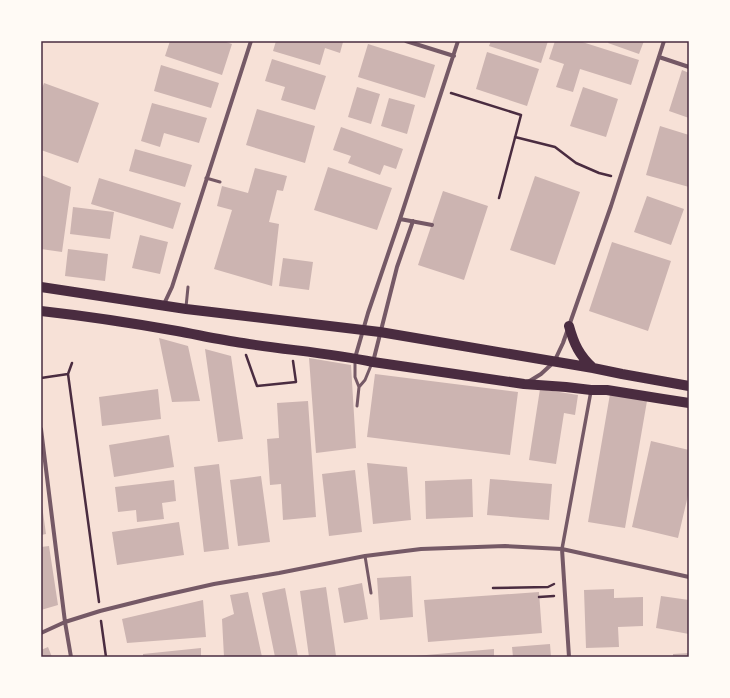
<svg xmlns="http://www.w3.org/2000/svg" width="730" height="698" viewBox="0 0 730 698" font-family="Cabin,sans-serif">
	<rect width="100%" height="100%" fill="#f7e1d7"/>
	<path fill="#ccb4b1" d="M170,41h53l9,3 -10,31 -57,-19z
		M276,41h65l2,1 -3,11 -15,-5 -5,17 -47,-14z
		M491,41h57l-7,22 -52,-17z
		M555,41h24l60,19 -8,25 -51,-16 -7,23 -17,-5 8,-23 -15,-5z
		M609,41h35l-5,13 -31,-11z
		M368,44l67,21 -10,33 -67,-21z
		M487,52l52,17 -12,37 -51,-17z
		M272,59l54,17 -11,34 -34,-10 4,-13 -20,-6z
		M161,65l58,18 -8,25 -57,-17z
		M682,70l7,3v45l-20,-7z
		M44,83l55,20 -21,60 -37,-13v-59z
		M357,87l23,7 -9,30 -23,-7z
		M583,87l35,12 -12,38 -36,-11z
		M389,98l26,7 -8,29 -26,-8z
		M152,103l55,15 -8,25 -35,-10 -4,14 -19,-6z
		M257,109l58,17 -10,37 -59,-18z
		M660,126l29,9v52l-43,-12z
		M341,127l62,22 -7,20 -12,-4 -4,10 -32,-12 3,-7 -18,-6z
		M135,149l57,16 -7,22 -56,-16z
		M328,167l64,21 -15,42 -63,-20z
		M255,168l32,8 -4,15 -6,-1 -8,32 10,2 -7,62 -58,-17 18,-59 -15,-4 5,-20 26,7z
		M41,175l30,12 -9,65 -21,-3z
		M535,176l45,16 -25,73 -45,-15z
		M99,178l82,25 -8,26 -82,-25z
		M443,191l45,15 -24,74 -46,-15z
		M647,196l37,13 -13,36 -37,-13z
		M73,207l41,5 -4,27 -40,-5z
		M140,235l28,7 -8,32 -28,-6z
		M612,242l59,19 -23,70 -59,-20z
		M68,249l40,5 -3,27 -40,-5z
		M283,258l30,4 -4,28 -30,-4z
		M159,338l29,8 12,55 -28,1z
		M205,349l26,7 12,83 -25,3z
		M309,358l42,7 5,83 -40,5z
		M375,374l143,18 -8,63 -143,-18z
		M158,389l3,30 -59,7 -3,-29z
		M540,389l38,6 -3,20 -11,-2 -8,51 -27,-4z
		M610,394l37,7 -22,127 -37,-6z
		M308,401l8,116 -33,3 -2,-36 -11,1 -3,-46 12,-1 -2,-35z
		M169,435l5,32 -60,10 -5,-32z
		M651,441l38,9v41l-11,47 -46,-11z
		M367,463l40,4 4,53 -38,4z
		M219,464l10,85 -25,3 -10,-85z
		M355,470l7,62 -33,4 -7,-62z
		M261,476l9,66 -32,4 -8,-66z
		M472,479l1,38 -47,2 -1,-38z
		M490,479l62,5 -3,36 -62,-5z
		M174,480l2,21 -14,2 2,16 -27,3 -1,-12 -18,2 -3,-25z
		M41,505h1l4,29 -5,1z
		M179,522l5,33 -67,10 -5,-33z
		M49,546l9,59 -17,5v-63z
		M411,576l2,41 -33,3 -3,-42z
		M362,583l6,36 -24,4 -6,-35z
		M326,587l10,69 -27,1 -9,-66z
		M285,588l13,69h-23l-13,-64z
		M614,589v9l29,-1v29l-25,1 1,20 -33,1 -2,-58z
		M248,592l14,65h-38l-2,-38 12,-5 -4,-19z
		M539,592l3,41 -114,9 -4,-42z
		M661,596l28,4v34l-33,-6z
		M203,600l3,37 -79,6 -5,-24z
		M550,644l1,13h-38l-1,-10z
		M48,647l4,10h-11v-7z
		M201,648v9h-58v-3z
		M494,649v8h-79v-1z
		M689,653v4h-16v-3z"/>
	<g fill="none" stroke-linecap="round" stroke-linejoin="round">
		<path stroke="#4a2c40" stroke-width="2.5" d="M451,93l70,22 -22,83
			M515,137l40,10 21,16 23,10 12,3
			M246,355l11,31 39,-4 -3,-21
			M68,374l4,-11
			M41,378l27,-4 31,228
			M493,588l55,-1 6,-3
			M539,597l15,-1
			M101,621l5,36"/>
		<path stroke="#755966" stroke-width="3" d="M206,178l14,4
			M186,307l2,-20
			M355,361v16l4,10 -2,19
			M359,387l6,-7 7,-17
			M365,556l6,37"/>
		<path stroke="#755966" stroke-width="3.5" d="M562,549l29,-158"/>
		<path stroke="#755966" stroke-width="4" d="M406,41l48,15
			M659,57l30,10
			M400,219l32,6
			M164,304l8,-17 79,-246
			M355,358l13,-45 32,-94 58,-178
			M373,362l24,-95 16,-46
			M528,382l13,-8 13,-12 9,-19 48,-137 53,-165
			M41,429l24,193 6,35
			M562,549l7,108
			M41,633l24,-11 35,-11 52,-13 62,-14 65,-11 86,-17 56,-7 84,-3 57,3 127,28"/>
		<path stroke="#4a2c40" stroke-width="10" d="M41,287l145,22 194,23 213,36 29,6 67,12
			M41,311c45,5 91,12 136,20 22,4 44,9 66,12 43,7 87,10 130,19l151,22 42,3 25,3h16l56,9 26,4
			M569,326c5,18 10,29 24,42"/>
	</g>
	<rect width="730" height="698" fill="none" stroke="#fffaf5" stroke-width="84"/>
	<rect x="42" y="42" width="646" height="614" fill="none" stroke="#4a2c40" stroke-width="1.5"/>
</svg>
